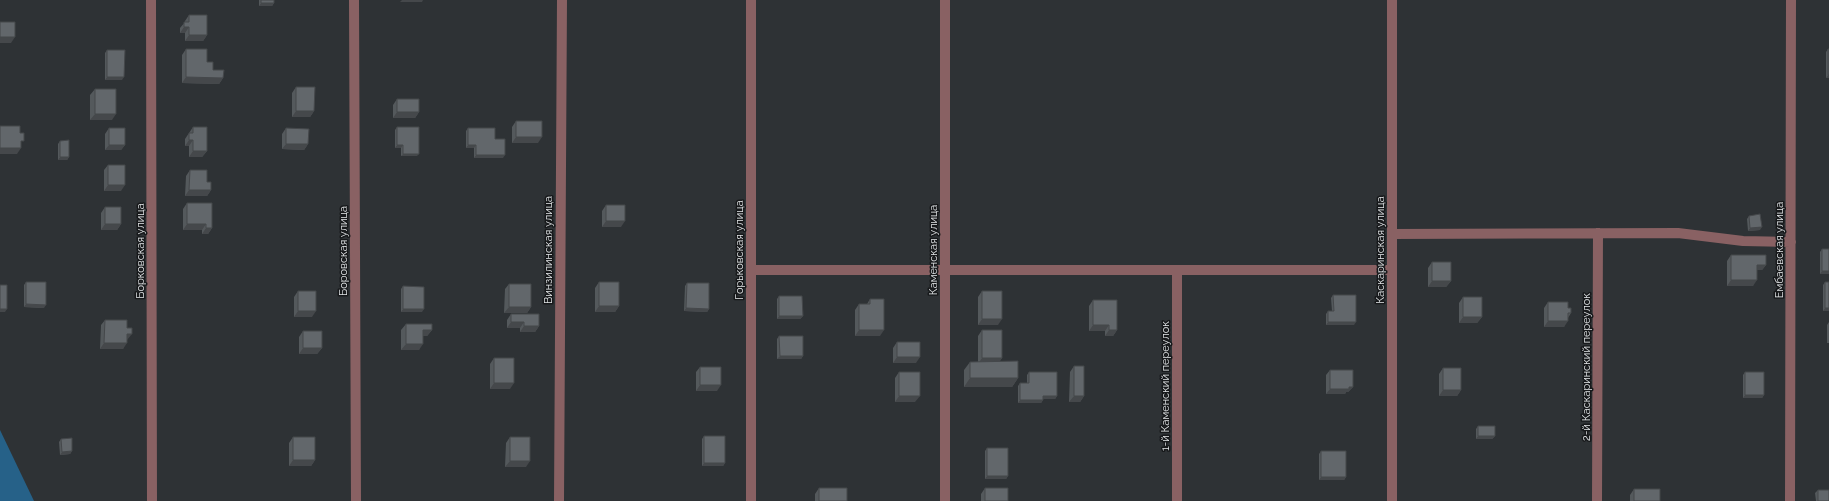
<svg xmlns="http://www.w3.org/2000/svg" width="1829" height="501" viewBox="0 0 1829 501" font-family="Raleway,sans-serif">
	<rect width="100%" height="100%" fill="#2e3235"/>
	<path fill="#266188" d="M0,430l34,71h-34z"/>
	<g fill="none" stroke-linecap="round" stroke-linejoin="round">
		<path stroke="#896163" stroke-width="10" d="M151,0l1,501
			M354,0l2,501
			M1392,234l286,-1 65,8 48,1
			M751,270h641
			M559,501l3,-501
			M751,501v-501
			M945,501v-501
			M1177,501v-231
			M1392,501v-501
			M1597,501l1,-268
			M1790,501l1,-501"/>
	</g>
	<path fill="#54595c" d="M259,0h15v3l-2,3h-13z
		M189,15l18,20 -4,6h-18v-8h-5v-5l5,-6v-1z
		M186,49l21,13 6,8 10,8 -4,6 -37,-1v-28z
		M1828,49l1,29h-3v-26z
		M107,50l15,30h-17v-27z
		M296,87l18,24 -4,6h-18v-24z
		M95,89l17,31h-22v-25z
		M397,99l22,13 -4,6h-22v-13z
		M516,121l22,22h-26v-16z
		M193,127l14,24 -5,6h-13v-11h-4v-7z
		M397,127l20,29h-16v-8h-6v-18z
		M109,128l16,17 -4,5h-16v-16z
		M286,128l22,16 -4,6 -22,-1v-15z
		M468,128l27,11 8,19h-29v-10h-8v-17z
		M60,141l9,16 -2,3h-9v-16z
		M108,165l13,26h-17v-21z
		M190,170l17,12 4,8 -4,6h-22l1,-20z
		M187,203l25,25 -4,6h-6v-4h-19v-21z
		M606,205l15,22h-19v-16z
		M105,207l16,17 -4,6h-16v-17z
		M1749,216l11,14 -12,1 -1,-12z
		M1822,249l7,25h-9v-22z
		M1731,255l35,10 -4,5h-5l-4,16h-26v-25z
		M1432,262l19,19 -5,6h-18v-19z
		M26,282l18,26 -20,-1v-22z
		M599,282l20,24 -4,6h-20v-24z
		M1825,282l4,29h-6v-26z
		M687,283l22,26 -2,3 -23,-1 1,-25z
		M509,284l22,23 -4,6h-23l1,-24z
		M403,286l19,26h-21v-23z
		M298,291l14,26h-18v-20z
		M982,291l16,34h-20v-28z
		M1333,295l21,30h-28v-11l2,-3h4l-1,-13z
		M779,296l24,20 -3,3h-23v-20z
		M1463,297l19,20 -5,6h-18v-20z
		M870,299l10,37h-25v-26l4,-6h8z
		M1093,300l24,30 -4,6h-8v-5h-16v-25z
		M1548,302l20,6 3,5 -3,5 -4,9h-20v-19z
		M511,314l28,12 -4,6h-15v-4h-13v-8z
		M105,320l22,8v12l-4,9h-23l1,-24z
		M1829,322v21h-2v-18z
		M406,324l26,6 -5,6h-4l-4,14h-18v-20z
		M982,330l20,28 -3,4 19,16 -6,9h-48v-17l6,-8h8v-26z
		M303,331l19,17 -5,6h-18v-17z
		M779,336l24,20 -2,3h-24v-20z
		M897,342l19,21h-23v-15z
		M494,358l16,31h-20v-25z
		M1074,366l10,30 -4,6h-11l1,-30z
		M700,367l17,24h-21v-19z
		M1443,368l18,22 -4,6h-18v-22z
		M1330,370l23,17 -5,5h-2l-1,2h-19v-19z
		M899,372l16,30h-20v-24z
		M1029,372l28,24 -2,3h-12v1l-2,3h-23v-17l2,-3h7v-8z
		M1745,372l19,23 -2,3h-19v-23z
		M1478,426l17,10 -3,3h-16v-10z
		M704,436l21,27 -2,3h-21v-27z
		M293,437l22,23 -4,6h-22v-23z
		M510,437l16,30h-21l1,-24z
		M61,439l11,12 -2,3 -10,1 -1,-13z
		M987,448l21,28 -2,3h-21v-28z
		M1321,451l25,26 -2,3h-25v-26z
		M819,488l28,13h-32v-7z
		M985,488l23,13h-27v-7z
		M1634,489l26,12h-30v-6z
		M1818,490l11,11h-13l-1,-8z"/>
	<path fill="#45484b" d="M402,0h21l-1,2h-22z
		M261,3h13l-2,3h-13z
		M184,27h5l-4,6h-5z
		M189,35h18l-4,6h-18z
		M0,37h15l-4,6h-11z
		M1828,75h1v3h-3z
		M107,77h17l-2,3h-17z
		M186,77l37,1 -4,6 -37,-1z
		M296,111h18l-4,6h-18z
		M397,112h22l-4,6h-22z
		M95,114h21l-4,6h-22z
		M516,137h26l-4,6h-26z
		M189,140h4l-4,6h-4z
		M286,144h22l-4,6 -22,-1z
		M109,145h16l-4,5h-16z
		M397,145h6l-2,3h-6z
		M468,145h8l-2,3h-8z
		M0,148h21l-4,6h-17z
		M193,151h14l-5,6h-13z
		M403,154h16l-2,2h-16z
		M476,155h29l-2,3h-29z
		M60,157h9l-2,3h-9z
		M108,185h17l-4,6h-17z
		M189,190h22l-4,6h-22z
		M606,221h19l-4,6h-19z
		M105,224h16l-4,6h-16z
		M187,224h19l-4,6h-19z
		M1762,227l-2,3 -12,1 2,-3z
		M206,228h6l-4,6h-6z
		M1757,265h9l-4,5h-9z
		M1822,271h7v3h-9z
		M1731,280h26l-4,6h-26z
		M1432,281h19l-5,6h-18z
		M26,304l20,1 -2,3 -20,-1z
		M599,306h20l-4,6h-20z
		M509,307h22l-4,6h-23z
		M686,308l23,1 -2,3 -23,-1z
		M1825,308h4v3h-6z
		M0,309h7l-2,3h-5z
		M403,309h21l-2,3h-21z
		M298,311h18l-4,6h-18z
		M779,316h24l-3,3h-23z
		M1463,317h19l-5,6h-18z
		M982,319h20l-4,6h-20z
		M1548,321h20l-4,6h-20z
		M511,322h13l-4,6h-13z
		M1328,322h28l-2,3h-28z
		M1093,325h16l-4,6h-16z
		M524,326h15l-4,6h-15z
		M423,330h9l-5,6h-8z
		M859,330h25l-4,6h-25z
		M1109,330h8l-4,6h-8z
		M127,334h5l-5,6z
		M104,343h23l-4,6h-23z
		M406,344h17l-4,6h-18z
		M303,348h19l-5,6h-18z
		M780,356h23l-2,3h-24z
		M897,357h23l-4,6h-23z
		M982,358h20l-4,6h-20z
		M970,378h48l-6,9h-48z
		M494,383h20l-4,6h-20z
		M700,385h21l-4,6h-21z
		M1349,387h4l-5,5h-2l-1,2h-19l4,-5z
		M1443,390h18l-4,6h-18z
		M1745,395h19l-2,3h-19z
		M899,396h21l-5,6h-20z
		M1043,396h14l-2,3h-14z
		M1074,396h10l-4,6h-11z
		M1020,400h23l-2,3h-23z
		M1478,436h17l-3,3h-16z
		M72,451l-2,3 -10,1 2,-3z
		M293,460h22l-4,6h-22z
		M510,461h20l-4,6h-21z
		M704,463h21l-2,3h-21z
		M987,476h21l-2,3h-21z
		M1321,477h25l-2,3h-25z"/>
	<path fill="#62676b" stroke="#45484b" d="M261,0h13v3h-13z
		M189,15h18v20h-18v-8h-5v-5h5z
		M0,22h15v15h-15z
		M186,49h21v13h6v8h11l-1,8 -37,-1z
		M1828,49h1v26h-1z
		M107,50h18l-1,27h-17z
		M296,87h19l-1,24h-18z
		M95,89h21v25h-21z
		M397,99h22v13h-22z
		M516,121h26v16h-26z
		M0,126h20v7h4v8h-3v7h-21z
		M193,127h14v24h-14v-11h-4v-7h4z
		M397,127h22v27h-16v-9h-6z
		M109,128h16v17h-16z
		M286,128l23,1 -1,15h-22z
		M468,128h27v11h10v16h-29v-10h-8z
		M69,140v17h-9v-16z
		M108,165h17v20h-17z
		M190,170h17v12h4v8h-22z
		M187,203h25v25h-6v-4h-19z
		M606,205h19v16h-19z
		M105,207h16v17h-16z
		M1760,214l2,13 -12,1 -1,-12z
		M1822,249h7v22h-7z
		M1731,255h35v10h-9v15h-26z
		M1432,262h19v19h-19z
		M26,282h20v23l-20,-1z
		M599,282h20v24h-20z
		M1825,282h4v26h-4z
		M687,283h22v26l-23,-1z
		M509,284h22v23h-22z
		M0,285h7v24h-7z
		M403,286l21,1v22h-21z
		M298,291h18v20h-18z
		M982,291h20v28h-20z
		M1333,295h23v27h-28v-11h6z
		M779,296h23l1,20h-24z
		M1463,297h19v20h-19z
		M870,299h14v31h-25v-26h11z
		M1093,300h24v30h-8v-5h-16z
		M1548,302h20v6h3v5h-3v8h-20z
		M511,314h28v12h-15v-4h-13z
		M105,320h22v8h5v6h-5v9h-23z
		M406,324h26v6h-9v14h-17z
		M982,330h20v28h-20z
		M303,331h19v17h-19z
		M779,336h24v20h-23z
		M897,342h23v15h-23z
		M494,358h20v25h-20z
		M1018,361v17h-48v-16z
		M1074,366h10v30h-10z
		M700,367h21v18h-21z
		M1443,368h18v22h-18z
		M1330,370h23v17h-4v2h-19z
		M899,372h21v24h-21z
		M1029,372h28v24h-14v4h-23v-17h9z
		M1745,372h19v23h-19z
		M1478,426h17v10h-17z
		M704,436h21v27h-21z
		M293,437h22v23h-22z
		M510,437h20v24h-20z
		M72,438v13l-10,1 -1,-13z
		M987,448h21v28h-21z
		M1321,451h25v26h-25z
		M819,488h28v13h-28z
		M985,488h23v13h-23z
		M1634,489h26v12h-26z
		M1818,490h11v11h-11z"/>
	<g text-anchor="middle" stroke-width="3" stroke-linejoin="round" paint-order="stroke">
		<g font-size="11" fill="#e3e6e8" stroke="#17191b">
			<text transform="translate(548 250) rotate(-90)" y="4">Винзилинская улица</text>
			<text transform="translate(739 250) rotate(-90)" y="4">Горьковская улица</text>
			<text transform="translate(933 250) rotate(-90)" y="4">Каменская улица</text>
			<text transform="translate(1380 250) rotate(-90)" y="4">Каскаринская улица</text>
			<text transform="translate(1779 250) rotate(-90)" y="4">Ембаевская улица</text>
			<text transform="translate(140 251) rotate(-90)" y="4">Борковская улица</text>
			<text transform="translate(343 251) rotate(-90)" y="4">Боровская улица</text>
			<text transform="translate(1586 367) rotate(-90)" y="4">2-й Каскаринский переулок</text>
			<text transform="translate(1165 386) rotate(-90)" y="4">1-й Каменский переулок</text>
		</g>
	</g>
</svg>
